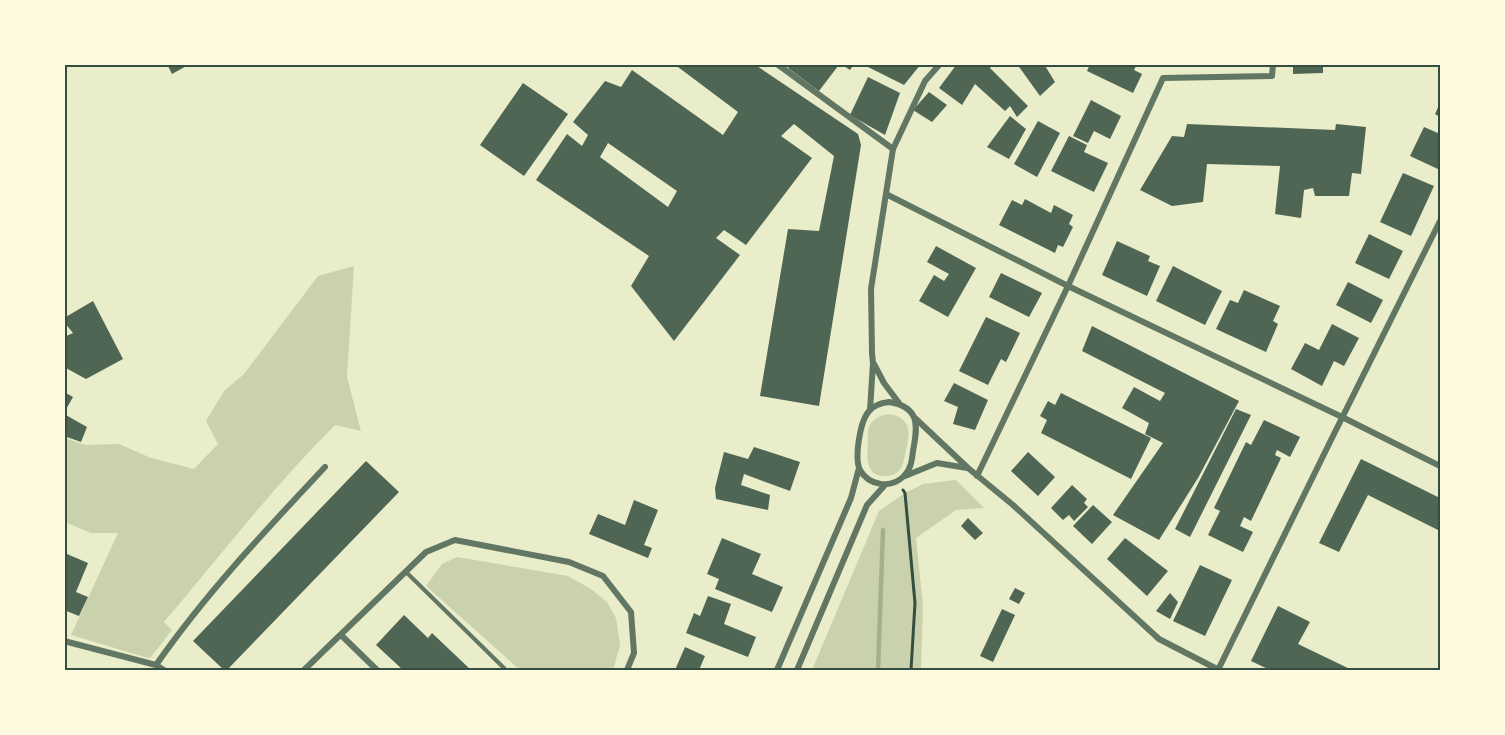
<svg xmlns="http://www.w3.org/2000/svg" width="1505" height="735" viewBox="0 0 1505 735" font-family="'DejaVu Sans',sans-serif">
	<rect width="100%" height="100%" fill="#e9edc9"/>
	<path fill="#cad2ad" d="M354,266l-7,111 14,54 -26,-6c-62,62 -115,131 -171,197l8,8 -21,27 -3,1 -77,-23 47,-102h-27l-26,-11v-84l20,7 34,-1 32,14 43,11 24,-25 -12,-23 18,-30 20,-17 74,-98z
		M890,414c23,5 20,21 15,40 -1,5 -2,12 -6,17 -4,4 -11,6 -17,5 -17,-2 -15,-20 -14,-33 0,-6 -1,-13 2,-18 5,-8 12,-10 20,-11z
		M956,480l28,28 -28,2 -40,28 7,68 -2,64h-109l67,-159 26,-18 18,-9z
		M457,557l111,19 23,13 16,13 9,16 4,27 -7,25h-93l-94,-84 16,-22z"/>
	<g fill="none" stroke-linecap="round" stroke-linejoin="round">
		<path stroke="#a3b18a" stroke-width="4.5" d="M878,670l5,-140"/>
	</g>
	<path fill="#4f6655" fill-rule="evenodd" d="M167,64h23l-18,10z
		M674,64h80l104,70 3,11 -42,261 -59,-10 28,-167 31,2 15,-75 -40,-32 -13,12 31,22 -66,87 -22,-15 -8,8 24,17 -66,86 -43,-55 18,-30 -113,-76 31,-46 15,12 6,-11 -15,-13 32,-41 16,6 11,-17 91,65 15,-23zM608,143l69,48 -9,16 -68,-50z
		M791,64h46l1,2 -19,25 -31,-23z
		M841,64h13l-4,6z
		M862,64h59l-17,21z
		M957,64h36l-3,4 38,38 -11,11 -7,-11 -5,5 -30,-27 -13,21 -23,-17z
		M1017,64h27l11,18 -15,14z
		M1090,64h47l-3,6 8,4 -9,19 -46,-22z
		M1293,64h30v9l-30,1z
		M868,77l32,16 -15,42 -35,-20z
		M523,83l45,31 -44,62 -44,-31z
		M929,92l18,13 -15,17 -19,-12z
		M1091,100l30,16 -11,23 -16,-8 -6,12 -15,-7z
		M1440,103v14l-5,-3z
		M1010,116l16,13 -17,30 -22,-12z
		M1038,121l22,12 -23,44 -23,-13z
		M1187,124l148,6 1,-6 30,3 -5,47 -9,-1 -3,23h-34l-2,-8 -9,2 -3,28 -26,-4 5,-48 -73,-2 -4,38 -31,4 -32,-16 32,-54 12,1z
		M1424,127l16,7v36l-30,-14z
		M1069,136l18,9 -3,7 24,11 -14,29 -43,-21z
		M1403,173l31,13 -23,50 -31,-14z
		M1025,199l26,14 3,-8 19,10 -4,9 4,3 -10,20 -5,-2 -3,8 -56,-28 13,-25 10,5z
		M1369,234l34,17 -14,28 -34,-16z
		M1117,241l33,15 -2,5 12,5 -13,30 -45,-21z
		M936,246l40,22 -28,49 -29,-16 15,-26 10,6 5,-7 -22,-12z
		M1173,266l49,25 -17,34 -49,-24z
		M1001,273l41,20 -13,24 -40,-20z
		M1348,282l35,18 -12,23 -35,-18z
		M1244,290l36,16 -7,15 5,3 -12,28 -50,-23 14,-29 8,3z
		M93,301l30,58 -37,20 -22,-12v-30l9,-4 -9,-11v-4z
		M986,317l34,16 -14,29 -5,-3 -13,26 -29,-14z
		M1332,324l27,14 -15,28 -10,-5 -12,25 -31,-17 14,-26 14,7z
		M1092,326l147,75 -41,77 -39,62 -46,-25 50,-72 -18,-9 4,-11 -27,-15 12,-21 26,14 5,-8 -83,-42z
		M954,383l34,17 -13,30 -22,-6 5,-17 -14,-6z
		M64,392l9,5 -9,16z
		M1061,393l90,45 -20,41 -90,-46 6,-13 -7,-4 8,-15 7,4z
		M1236,409l15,6 -61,122 -15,-8z
		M64,414l23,13 -6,15 -17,-6z
		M1264,420l36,17 -10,20 -13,-7 -2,5 6,3 -30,63 -7,-4 -4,9 13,6 -10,20 -35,-17 12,-24 -6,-3 32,-66 5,3z
		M754,447l46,15 -10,29 -46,-17 -3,11 29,10 -2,15 -52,-11 -1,-11 9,-36 24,7z
		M1028,452l27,25 -17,19 -27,-25z
		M1361,459l79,39v33l-72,-36 -29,57 -20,-9z
		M366,461l33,31 -172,178h-3l-31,-29z
		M1072,485l15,14 -3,4 4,4 -14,14 -5,-6 -6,5 -12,-12z
		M634,500l24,10 -14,35 8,3 -4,10 -59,-24 9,-20 27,11z
		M1093,505l19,17 -20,22 -19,-18z
		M968,518l15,15 -8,7 -14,-14z
		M722,538l39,16 -9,20 31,13 -11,25 -57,-23 4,-10 -12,-5z
		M1125,538l43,33 -21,25 -40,-37z
		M67,554l21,9 -12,29 12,5 -9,19 -15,-6v-51z
		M1200,565l32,15 -27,56 -32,-15z
		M1015,588l10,5 -6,11 -10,-5z
		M1170,593l8,9 -8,17 -14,-8z
		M708,596l23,8 -7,20 32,13 -8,20 -62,-24 8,-20 6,3z
		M1278,606l32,16 -12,22 54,26h-82l-19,-9z
		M1002,609l13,6 -22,47 -13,-6z
		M404,615l24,23 4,-5 39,37h-68l-27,-25z
		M685,647l20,9 -6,14h-24z"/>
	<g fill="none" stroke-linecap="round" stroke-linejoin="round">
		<path stroke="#344e41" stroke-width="3" d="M903,490l2,3 10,110 -4,67"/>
		<path stroke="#617663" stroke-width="4" d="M406,572l100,98"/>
		<path stroke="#617663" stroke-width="6" d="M777,64l116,85
			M886,194l182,92 274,131 98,49
			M874,364l10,19 15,20
			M889,402c31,5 29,23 24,49 -1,9 -2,18 -9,25 -13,13 -35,10 -44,-6 -6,-12 0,-49 9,-59 5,-6 12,-8 20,-9z
			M870,410l3,-47 -1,-10 -1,-64 22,-140 32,-68 15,-17
			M915,418l53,50 45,37 146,134 60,31
			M905,476l32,-13 30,5
			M977,476l91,-190 95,-208 109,-2 1,-12
			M341,635l36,35
			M64,641l92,24 8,5
			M156,665c50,-72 110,-135 169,-198
			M304,670l122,-118 29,-12 114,22 34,14 28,36 3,41 -7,17
			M777,670l74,-172 8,-30
			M797,670l70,-165 18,-20
			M1218,670l113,-230 109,-219"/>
	</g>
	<rect width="1505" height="735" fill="none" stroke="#fefae0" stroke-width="132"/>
	<rect x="66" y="66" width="1373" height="603" fill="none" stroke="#344e41" stroke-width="2"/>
</svg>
